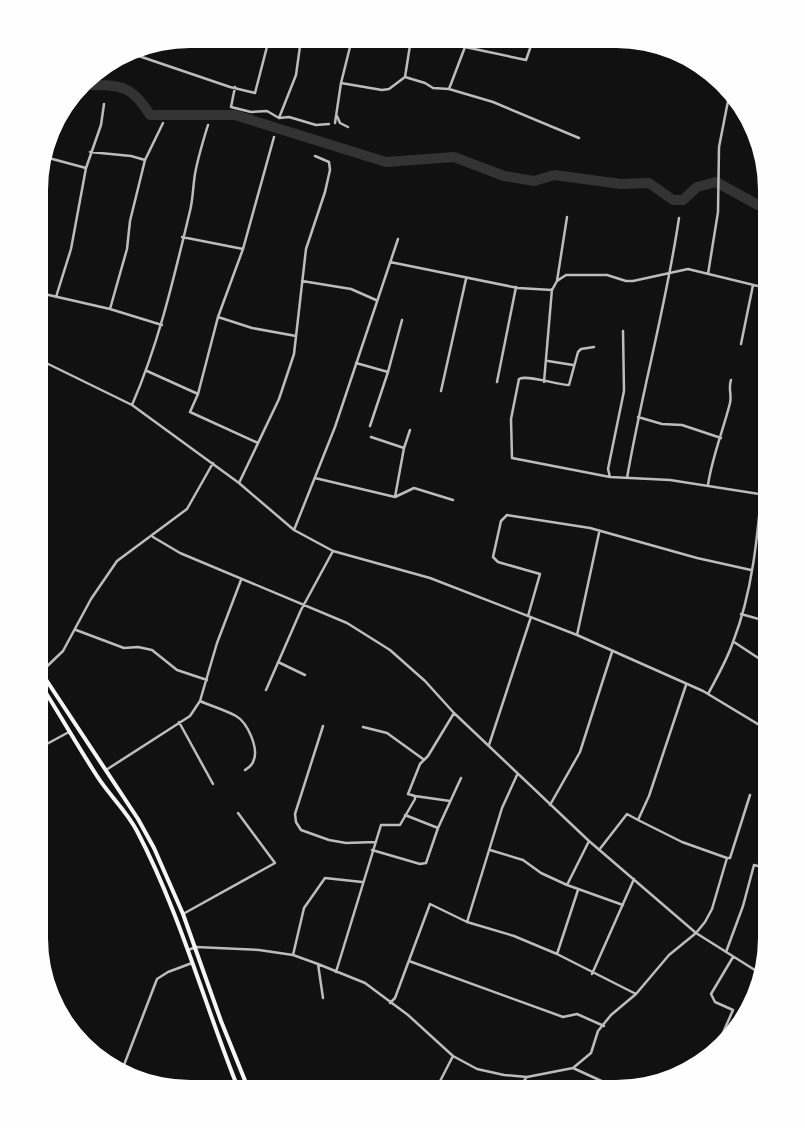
<svg xmlns="http://www.w3.org/2000/svg" width="805" height="1128" viewBox="0 0 805 1128" font-family="'PT Serif',serif">
	<rect width="100%" height="100%" fill="#111"/>
	<g fill="none" stroke-linecap="round" stroke-linejoin="round">
		<path stroke="#333" stroke-width="10" d="M83,85c35,0 48,-2 67,30h85l151,47 68,-5 50,19 30,5 20,-6 67,9 28,-1 24,17h10l14,-13 19,-5 42,23 8,1"/>
		<path stroke="#bcbcbc" stroke-width="2.5" d="M263,39l5,2
			M335,39l16,3
			M411,39l-6,38 20,6 8,5 16,1 44,13 86,36
			M579,40h6
			M130,53l100,34 25,6 14,-54
			M341,83l41,7 7,-1 16,-12
			M235,87l-4,20 20,5 16,-1 12,7 10,-1 27,8 13,-1
			M449,89l16,-42 61,13 7,-20
			M337,116l3,7 8,4
			M279,118l17,-43 5,-36
			M335,123l6,-40 11,-44
			M90,152l41,4 14,4
			M45,157l41,11
			M182,237l61,12
			M390,262l128,26 34,2 5,-9 9,-6h41l19,6h7l55,-12 78,19
			M708,274l10,-62 1,-65 10,-51
			M302,281l49,8 25,11
			M557,281l10,-64
			M40,293l70,16 52,16
			M56,297l15,-48 15,-81 15,-43 3,-21
			M110,309l17,-60 3,-28 15,-61 18,-37
			M218,317l34,11 44,8
			M741,344l12,-59
			M594,347l-13,2 -3,3 -9,33c-12,0 -42,-11 -50,-6l-8,40 1,39 98,19 60,3 96,15
			M40,360l92,45 107,78 55,47 39,21 97,27 147,57 126,56 63,38
			M548,361l25,4
			M356,363l32,9
			M147,371l51,23
			M40,378l5,-15
			M497,382l19,-95
			M544,382l8,-93
			M441,391l25,-112
			M132,405c27,-62 42,-128 58,-194 3,-12 3,-25 5,-37 3,-17 8,-33 13,-49
			M638,417l24,7 20,1 39,13
			M370,426l18,-54 14,-52
			M371,437l33,11 -9,49
			M258,443l-68,-31 8,-18 20,-77 25,-68 31,-112
			M404,448l6,-18
			M40,462l4,-17 -4,-18
			M610,477l-2,-8 16,-78 -1,-60
			M315,478l80,19 19,-9 39,12
			M627,478c15,-87 39,-172 52,-260
			M239,483l40,-84 15,-45 12,-105 19,-57 5,-22 -1,-8 -14,-6
			M708,485c4,-28 15,-54 22,-82 2,-8 -2,-15 1,-23
			M294,530l41,-103 63,-188
			M153,537l27,16 167,70 43,27 35,31 29,32 135,128 107,92 62,39
			M741,614l25,7
			M528,616l12,-42 -42,-12 -5,-5 8,-36 6,-6 83,13 107,30 54,12
			M76,630l48,18 14,-1 14,3 25,20 30,10
			M577,635l22,-102
			M734,642l32,21
			M278,662l27,13
			M39,674l24,-23 28,-52 26,-38 70,-52 26,-46
			M266,690l35,-80 32,-59
			M708,694c9,-17 19,-34 25,-52 24,-61 26,-132 33,-197
			M200,701c11,5 25,9 36,15 11,6 24,33 17,46 -1,3 -5,6 -8,8
			M179,722l34,62
			M323,726l-28,88 1,8 5,8 28,10 17,3 29,-1
			M363,727l24,6 36,26
			M489,745l42,-128
			M39,751l4,-5 26,-14
			M106,770l84,-54 10,-15 17,-58 24,-63
			M415,796l35,5
			M550,805l30,-53 32,-100
			M405,815l33,13
			M638,820l44,22 45,16
			M372,850l48,14 6,-1 12,-35 23,-50
			M490,850l33,10 18,13 26,12 22,-44
			M599,850l28,-36 11,6 11,-24 37,-111
			M567,885l56,20
			M183,914l92,-51 -37,-50
			M467,922l35,-114 15,-33
			M188,950l8,-3 63,3 34,5 25,9 47,19 43,32 45,41 24,13 27,6 23,2 46,-9 18,-15 7,-22 13,-16 25,-21 33,-39 27,-22 9,-11 7,-13 15,-51h3l20,-63
			M726,952l17,-46 11,-41 12,3
			M557,954l21,-64
			M293,955l11,-47 21,-30 37,4
			M409,961l154,56 14,-3 27,12
			M318,964l5,34
			M336,972l45,-147h19l15,-26v-3l-7,-2 12,-30 8,-8 26,-43
			M592,974l42,-95
			M390,1003l5,-5 35,-94 37,18 47,14 43,18 79,40
			M719,1042l14,-32 -18,-8 -4,-8 22,-37
			M109,1065h15l33,-86 11,-7 24,-9
			M573,1068l46,21
			M437,1086l9,3
			M436,1089l17,-33
			M517,1089l10,-12"/>
		<path stroke="#f5f5f5" stroke-width="4" d="M39,669l99,150 16,29 29,66 38,107 27,67
			M39,682c20,31 38,63 58,94 12,19 29,34 40,55 43,82 67,172 101,257"/>
	</g>
	<path d="M0 0H805V1128H0ZM190 48H616A142 142 0 0 1 758 190V938A142 142 0 0 1 616 1080H190A142 142 0 0 1 48 938V190A142 142 0 0 1 190 48Z" fill="#fefefe" fill-rule="evenodd"/>
</svg>
